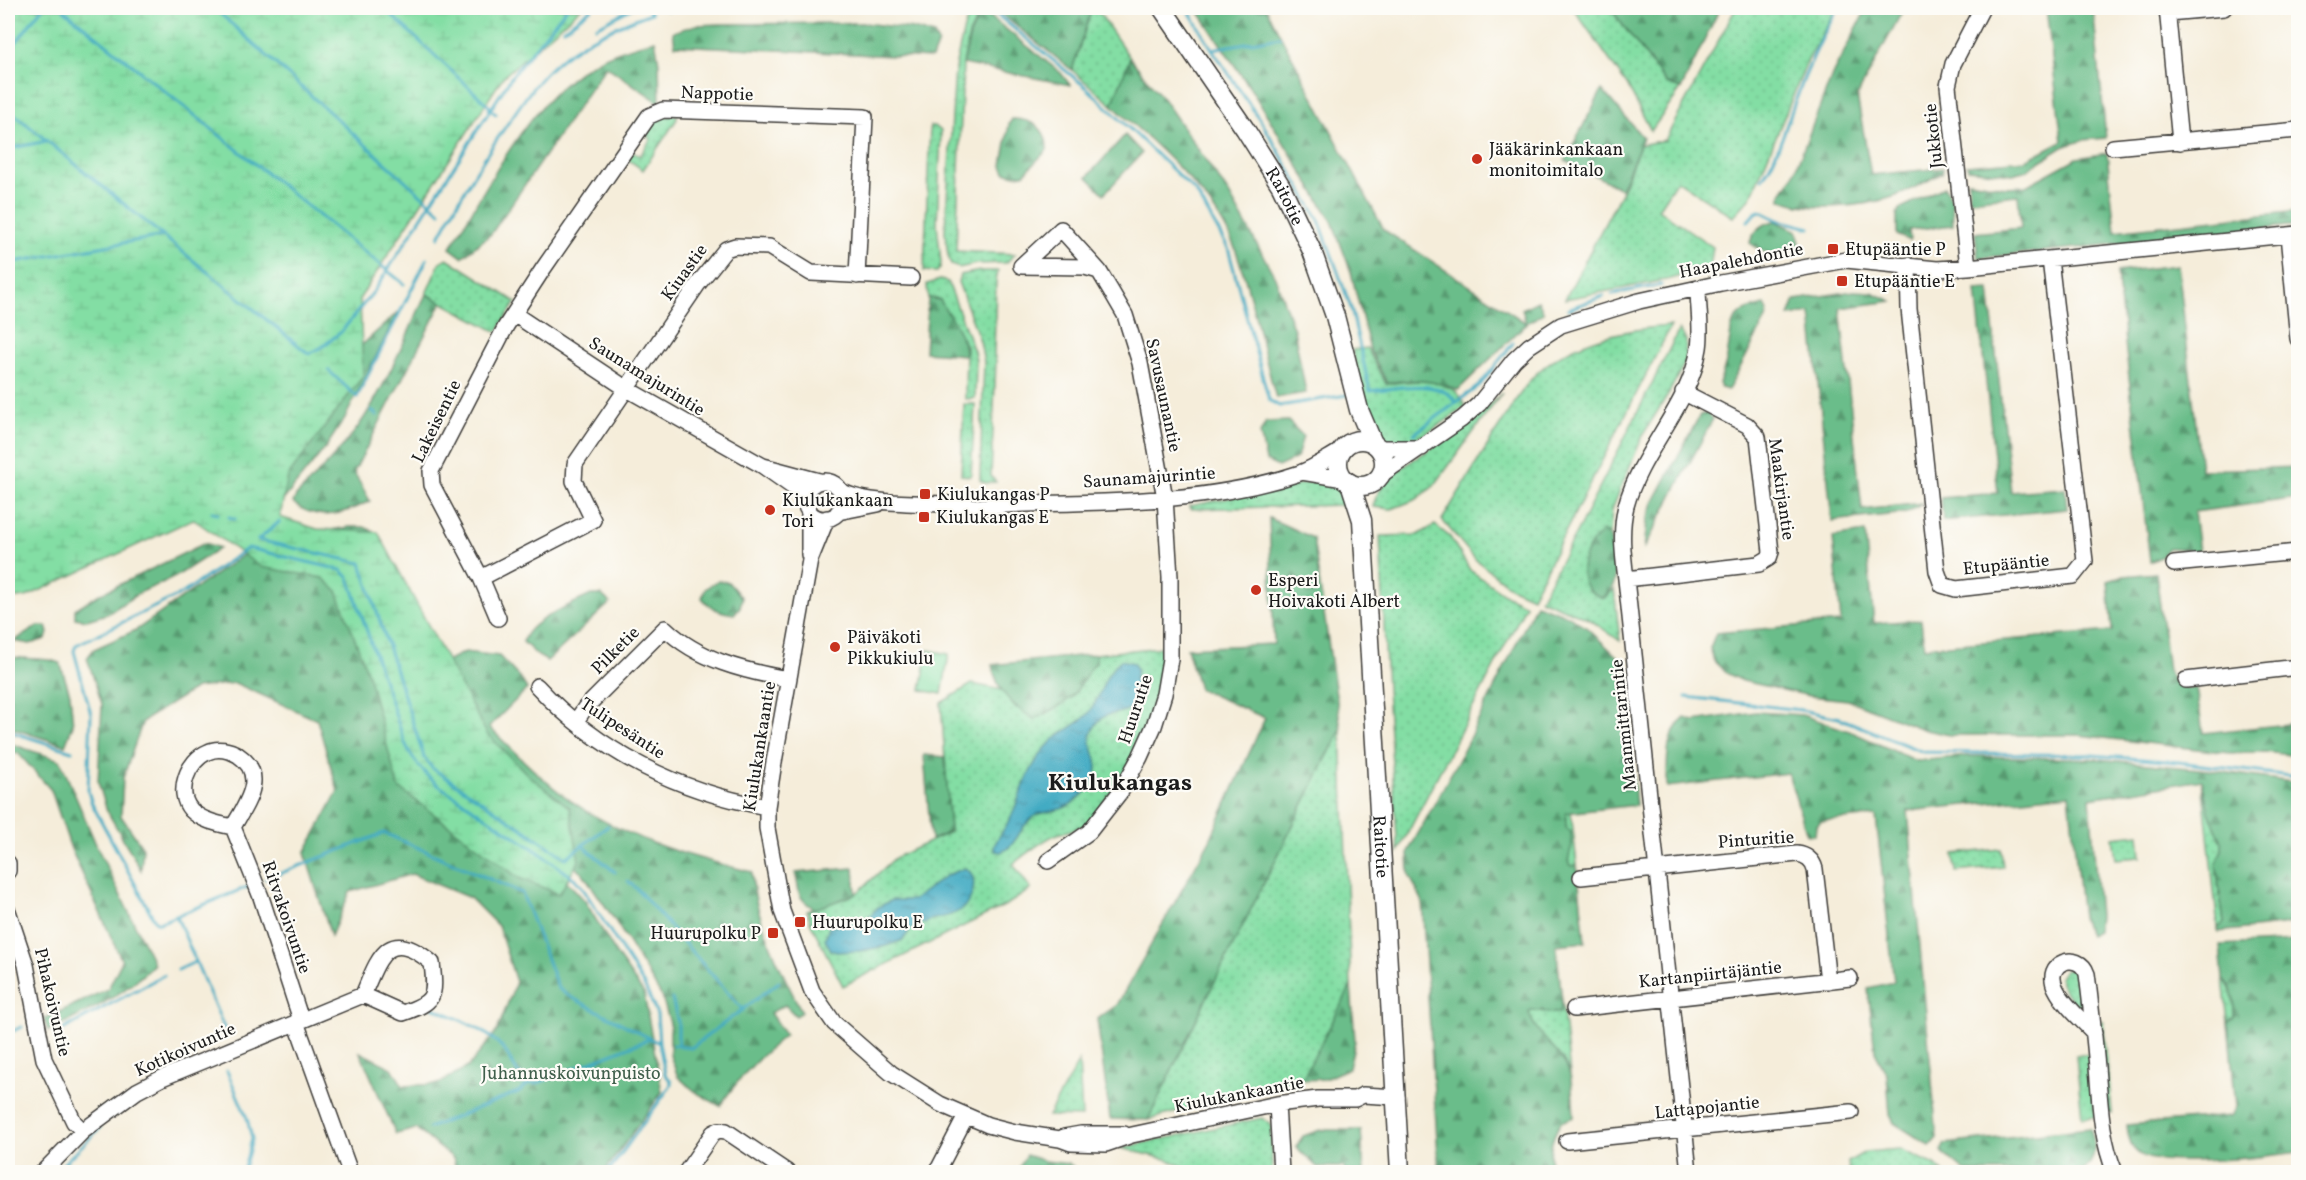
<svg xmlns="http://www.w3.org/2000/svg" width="2306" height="1180" viewBox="0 0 2306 1180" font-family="Vollkorn,serif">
	<defs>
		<pattern id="grass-dots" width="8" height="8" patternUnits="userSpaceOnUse" patternTransform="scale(1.5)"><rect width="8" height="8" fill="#83dea4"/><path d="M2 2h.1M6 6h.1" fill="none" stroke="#71be8d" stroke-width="1.8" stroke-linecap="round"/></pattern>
		<pattern id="forest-firs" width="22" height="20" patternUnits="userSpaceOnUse" patternTransform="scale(1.5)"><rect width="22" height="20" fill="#6abd8a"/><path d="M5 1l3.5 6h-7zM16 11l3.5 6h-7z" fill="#569970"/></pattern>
		<pattern id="wetland-marsh" width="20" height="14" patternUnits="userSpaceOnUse" patternTransform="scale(1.5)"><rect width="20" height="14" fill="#83dea4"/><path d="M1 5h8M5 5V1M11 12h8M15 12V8" fill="none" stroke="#71be8d"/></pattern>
		<pattern id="water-ripples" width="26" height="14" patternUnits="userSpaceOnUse" patternTransform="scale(1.5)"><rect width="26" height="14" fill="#43abc3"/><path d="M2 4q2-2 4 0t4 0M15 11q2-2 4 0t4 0" fill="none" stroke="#378a9e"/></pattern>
	</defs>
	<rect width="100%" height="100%" fill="#fdfcf7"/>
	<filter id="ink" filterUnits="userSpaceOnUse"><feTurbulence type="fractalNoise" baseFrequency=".0167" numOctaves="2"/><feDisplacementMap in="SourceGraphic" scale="12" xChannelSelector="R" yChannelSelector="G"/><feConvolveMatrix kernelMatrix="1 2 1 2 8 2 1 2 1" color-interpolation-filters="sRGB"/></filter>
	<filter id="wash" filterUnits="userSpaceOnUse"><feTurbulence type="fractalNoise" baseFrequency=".008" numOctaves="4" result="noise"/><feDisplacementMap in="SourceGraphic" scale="24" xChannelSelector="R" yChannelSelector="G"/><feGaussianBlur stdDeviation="1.35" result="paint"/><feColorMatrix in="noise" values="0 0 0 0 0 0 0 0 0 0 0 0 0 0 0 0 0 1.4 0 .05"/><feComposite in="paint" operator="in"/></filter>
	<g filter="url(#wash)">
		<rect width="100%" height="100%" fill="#f5edda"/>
		<path fill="url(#grass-dots)" stroke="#507d60" stroke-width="1.5" d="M973,8h9l-13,27 -6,28 -7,188 59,3 -9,9 -30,1 -17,4 -8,-3 -3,-10 -3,-23 10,-164 9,-40z
			M1092,8h4l34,50 -18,47 -40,-35z
			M1573,8h37l57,76 14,5 -30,42 -24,-46z
			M1736,8h100l-29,54 -56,135 -18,20 -56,-37 -19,29 55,38 -3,21 -44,12 -101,19 57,-108 18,-46 25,-5z
			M677,115v4l-34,51 -17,-12 5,-7 9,5 11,-17 -8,-6 16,-17z
			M930,126h5l6,5 -4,93 4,39 -1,5 -3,4 -13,-1z
			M447,258l69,44 -19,30 -71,-38 14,-32z
			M980,271h18l-2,9 -2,74 2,7 -5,115 5,6 -11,1 -5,-3v-5l4,-113 -4,-21 -22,-59 2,-7z
			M940,280l8,2 26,69 2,10 -1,37 -10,1 1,-53 -26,-46 -12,-2 -1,-14z
			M1671,326l-139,271 -22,-10 -34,-27 -34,-40c18,-30 37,-60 55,-90 12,-18 23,-40 39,-56 35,-34 88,-45 135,-48z
			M1679,330l7,10 -1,22 -15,29 -26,42 -22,52 -10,25 -2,24 -7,-3 1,67 10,-9 6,52 -31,-22 -49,-20 40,-73z
			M1367,348l19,36c23,-3 48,-7 69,7 5,3 8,11 10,16 -17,12 -48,37 -70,37 -27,-1 -37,-72 -43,-94z
			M1502,393l-68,93 -17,13 -25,10 -19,-2c6,-34 57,-55 82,-74 17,-12 32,-26 47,-40z
			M964,404h11l-4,72 -10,-1z
			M1316,481l19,2 9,8 1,14 -155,4 -1,-3z
			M1435,525l15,12 20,33 37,26 19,9 -128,247 -11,-163 -7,-153 38,-1z
			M1161,647c1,56 -25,117 -61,160 -4,5 -9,13 -15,18 -8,5 -21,6 -30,10 -15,7 -29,19 -42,29l18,25 -23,15 -165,82 -32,-62 -4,-13 49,-17 39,-36 55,-26 -9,-129 31,-19 30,6 14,18 56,-11 18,-29 6,-6v-8z
			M1341,729l10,258 -49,93 -34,6 -120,34 61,-127z
			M2202,780l7,32 13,30v7l-6,16 8,58 -6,5z
			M1571,812l6,53 -5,1 -4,-5 -3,-43 1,-5z
			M2139,834l2,23 -25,2 -3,-22z
			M2001,849l2,18 -47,5 -2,-18z
			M2073,968l7,5 5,41 -21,-23 -5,-13 5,-8z
			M2223,979c11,11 11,23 11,38l-6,5z
			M1562,1000l8,74c-13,-20 -34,-39 -41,-61l2,-3c10,0 18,4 28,3z
			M2100,1021h3l9,92 -6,-2 -8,-88z
			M2086,1054l5,3 4,60 -13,1 -6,-62z
			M1079,1061l3,56 -34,-1z
			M1262,1118l9,7 1,47h-76l-30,-13 -46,-11z
			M1900,1149l35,16 8,7h-94l-1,-10 17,-10z"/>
		<path fill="url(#forest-firs)" stroke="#436c53" stroke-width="1.5" d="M994,8h98l-20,62z
			M1196,8h70l118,222 142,93 -4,-14 16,-8 6,12 -17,10 -69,67c-27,-11 -42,-11 -71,-7l-17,-33 -19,-78 -19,-51 -78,-127z
			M1610,8h110l-39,81 -14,-5z
			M1867,8h37l-47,88 14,79 72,-7 -1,5c-15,8 -30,17 -46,23 -28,10 -88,17 -115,3v-5l11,-16 41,-105z
			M2046,8h47l13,130 -23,2 -20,7 -36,23 -14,4 -45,-5 -1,-4 59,-5 36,-19z
			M982,10l79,63 9,12 -107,-21 7,-29z
			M864,23l49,6 21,6 4,8 -6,15 -257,-13 -2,-13 23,-7 24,-1z
			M655,40l4,23 1,40 -54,-37 -115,168 -29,23 -12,-9c38,-61 75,-141 137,-181 21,-14 45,-20 68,-27z
			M1130,58l34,42 65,94 46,83 19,53 12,63 -30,5c-14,-49 -23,-100 -40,-147 -21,-58 -80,-105 -124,-146z
			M1602,90l41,48 -22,51 -56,-29z
			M1012,119c21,0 36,10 35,31l-23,24 -9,1 -10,-3 -3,-6 7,-42z
			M1125,135l17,18 -38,41 -17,-17z
			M2107,153l8,78 183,-20v14l-320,33 -3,-25 46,-5 -3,-33 -48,5 -2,-19 37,6 21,-1 51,-28z
			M1944,187l8,12 1,26 -44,5 1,11 -13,-6v-20l4,-7z
			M1776,221l21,10 3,12c-19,16 -31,14 -50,0 2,-11 14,-21 26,-22z
			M2178,265l23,205 97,-3v31l-104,14 5,40c-11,0 -19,-5 -30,-4l-8,9 -11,5 -33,-290z
			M1989,289l22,203 54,-4 2,21 -124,12 -2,-23 57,-5 -22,-203z
			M1854,291l18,1 20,9 -52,7 22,202 61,-7 -16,10 -75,8 -21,-208 -22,3 6,-16z
			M426,294l16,8 -88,170 16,29c-26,13 -52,22 -77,2l3,-7c21,-22 44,-44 62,-69 28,-41 47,-88 68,-133z
			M928,298l12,2c9,17 26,35 25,55l-40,-3z
			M1765,305l3,6 -2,8 -38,71 -7,-2 -2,-5c4,-10 8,-20 9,-32 5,-30 1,-39 37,-46z
			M398,312l-53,106 -19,29 -45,56 -39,-10 108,-137z
			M1707,413l6,6 -69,130 3,-28 6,-18 47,-88z
			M1288,421l15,15 -6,22 -19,9 -12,-6 -6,-28 6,-11z
			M1269,518l44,20 28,191 -132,264 -61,127 -38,-1 -13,-100 20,-14 93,-165 55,-122 -66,-29 -12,-41 87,-4z
			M350,527h14l12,5 66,131 23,-11 34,4 22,23 6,10 -38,38c24,23 47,48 74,68 56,42 123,61 189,77 1,43 30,102 50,140l-6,4 -11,-11 -15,8 15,22c-25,21 -47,43 -65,71l-23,-13 -19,-16 -8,-22v-32l-8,-26 -46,-75 -34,-50 -141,-94 -80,-195 -45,-51z
			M1604,531l6,3c1,25 15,44 -6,64 -35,-9 -23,-51 0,-67z
			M1865,532l9,91 47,-3 3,27 188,-16 -4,-50 16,-5 32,-3 12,98c7,14 12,18 28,17l7,45 95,-10v33l-34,-4 -34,1 -151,-18h-129l-25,-5 -77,-30 -38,-4 -67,-15 -17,-8 -12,-12 -4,-13 6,-15 125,-11 -8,-85z
			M205,543l15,5 -45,29 -36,16 -32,21 -20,6 -12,-2v-9l23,-14z
			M246,553l85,19 233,306 21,23 30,51 29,42 18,98 -58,80h-147l-4,-14 -37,-29 -20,5 -36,-82 32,16 11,18 35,-2 30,-17 29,-36 19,-49 -18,-56 -28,-28 -58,-24 -62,18 -19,44 -26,-83 33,-62 -21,-71 -82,-37 -39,5 -53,33 -20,57 -2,38 22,32 -2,22 -34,-59 -9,-29 4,-78 -15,-46 7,-9 42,-19z
			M717,581l11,1 14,16 -2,9 -6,7c-14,-2 -23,-5 -32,-16l3,-9z
			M591,595h11l8,8 -63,58 -9,-5 -15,-14c4,-21 50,-38 68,-47z
			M1536,604l33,12 18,12 36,34 13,143 -70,8v15l5,4 1,13 -4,16 4,5 5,-1 8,77 -29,3 6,55 -2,13c-11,1 -19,-3 -29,-3l-2,3c7,24 34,38 41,62 3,13 3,29 4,42l-13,5c-11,18 -12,30 -10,50h-112l-17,-272 -13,-25 -1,-23 51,-93z
			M38,626h8l2,7 -2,6 -16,5 -16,-3z
			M1096,654v8c-10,10 -15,25 -25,35 -10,10 -24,16 -37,22 -22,-13 -37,-28 -42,-54z
			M8,657l42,3 10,3 10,31 3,31 -8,20 -57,-18z
			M1756,712l46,3 50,17 64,29 52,-5 129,3 112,11 89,13v140l-80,9v-4l6,-5 -8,-58 6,-16v-7l-13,-30 -7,-32 -112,18 9,119 -2,14 -8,4 -7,-17 -13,-124 -161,17 29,327 -7,8 -36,-23 -4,-8 -3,-40 -12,-23 -7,-64 26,-6 -18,-166 -55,5 -5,5 -1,9h-8l-19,-62 -121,14c1,-25 -4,-52 18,-69l9,3z
			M8,743l52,17 38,89 56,115c-30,32 -67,48 -106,67l-4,-12 64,-30 14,-28 -51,-112 -20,-59 -33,-37 -10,2z
			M924,755l21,2 5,75 -19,8z
			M854,868l2,26 -41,15c-21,-12 -14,-18 -20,-36z
			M2298,941v211c-27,4 -139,17 -159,2 -9,-7 -11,-18 -12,-29l104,-9 5,-9 -8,-85 6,-5v-16l-4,-15 -7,-7 -3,-34z
			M1351,986l4,55 -6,27 -24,11 -23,1z
			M2090,1128c6,17 7,32 -8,44h-116l-25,-21 4,-7z
			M1320,1130h41l3,42h-19l-1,-5h-27l-21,-20 7,-11z
			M1026,1155l19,6 24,3 11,8h-63z"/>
		<path fill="url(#wetland-marsh)" stroke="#507d60" stroke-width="1.5" d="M8,8h573l-78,69 -143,221 3,78 -75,100 -8,41 37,12 61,3 109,202 42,42 41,32 9,53 -20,33 -40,-16 -121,-91 -30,-113 -31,-83 -14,-13 -62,-11 -68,-48 -167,78 -18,2z"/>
		<path fill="#83dea4" stroke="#507d60" stroke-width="1.5" d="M928,650l21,4 -7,40 -21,-4z"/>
		<path fill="url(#water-ripples)" stroke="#306470" stroke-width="1.5" d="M1121,660l12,3 4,6 -2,13 4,13c-12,27 -29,12 -40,26 -21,24 5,32 -4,56 -6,14 -23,30 -38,33 -11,3 -21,2 -29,12 -10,10 -13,25 -27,30l-6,-1 -1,-5c6,-12 15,-23 20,-36 10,-25 18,-49 37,-68 11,-12 27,-16 37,-28 15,-18 13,-38 33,-54z
			M965,868c15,8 8,33 -4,42 -9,6 -21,8 -32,10l-4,4 -6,-1 -9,7 -7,10 -17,6 -26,5 -24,1 -5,-2 -6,-10 4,-13 31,-4 6,-3 12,-13 14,-7h21l34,-25z"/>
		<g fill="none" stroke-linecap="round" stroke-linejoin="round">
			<path stroke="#43abc3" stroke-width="3" d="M214,8l226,204
				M384,8l106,99
				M666,8l1,2 10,-2
				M905,8l43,6 4,-6
				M989,8l98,80 109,104 32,56 41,152 10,6 68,-11
				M1187,8l25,41
				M64,10l340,274
				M596,27l36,-19
				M564,29l28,-21
				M1280,37l-68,12 52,77 55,94 32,88 19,83c24,-3 71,-13 86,11
				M8,53l34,-45
				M8,109l155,127
				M489,109l7,5
				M8,149l39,-8
				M1762,179c16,-23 23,-51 33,-77 12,-33 26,-64 43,-94
				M1748,221l7,-8 5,-2 18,9 32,8
				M439,237c21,-40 43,-77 69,-114 14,-20 27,-41 46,-58 26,-24 64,-40 97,-52l-3,-5
				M8,263l155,-27 146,118 13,-7 19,-15 34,-42 137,-214 55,-68
				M1612,294l49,-9
				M1568,309l36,-13
				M328,370l29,27 70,-138
				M371,410l6,5
				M1414,434l66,-49 33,-42
				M212,512l6,2
				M229,517l6,2
				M258,540l103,23 63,194 8,11 134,90 42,-32
				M258,540l21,-18
				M1686,697l115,13 38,8 84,34 168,3 87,7 120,15
				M8,731l64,20
				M582,845l33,27
				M266,879l118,-46 138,60 36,95 9,7 92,48
				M628,881l9,8 106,121
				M250,886l-91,37 -4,-2 -63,-117 -4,-13 3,-77 -17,-63 2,-6 107,-52 65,-45 93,22 8,8 56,165c8,18 18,30 33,42l99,66 38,28 7,8 62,98 13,29 2,29 6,31 6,7v4l-63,87
				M176,915l49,115
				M178,970l17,-8
				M672,999l6,23v23
				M432,1007c23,11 52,21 70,40 10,11 16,36 33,37l114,-45
				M8,1033l14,-6
				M55,1034l109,-59
				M673,1045l18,3 88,-66
				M227,1071l20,47 5,21 -9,33
				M131,1104l53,-27
				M429,1128l89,-36 11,-8
				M55,1172l45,-44"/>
		</g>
	</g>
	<g filter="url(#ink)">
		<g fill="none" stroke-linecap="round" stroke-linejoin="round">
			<g stroke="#3d3b38" stroke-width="18">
				<path id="minor" d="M2167,8l13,134
					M2168,13l56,-5
					M2113,147l185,-17
					M2288,235l10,104
					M1908,265l1,44 28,262 5,14 14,4 117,-13 12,-15 -35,-302
					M1968,267l-20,-181 5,-22 29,-56
					M514,314l113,75 136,77
					M1379,448h43
					M1302,472l42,7
					M1382,474l80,-55 17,-15 35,-44 15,-14 32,-21 78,-24 82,-18 125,-23 91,9 31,-2 330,-33
					M805 500a19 19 0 1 1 38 0a19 19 0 1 1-38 0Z
					M841,491c24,14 84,12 114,13 21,6 50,0 73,0 90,-2 186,-2 272,-31 14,-5 28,-15 41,-22
					M805,500l-5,-8 -37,-26 56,15
					M809,510v45
					M838,512l40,-8
					M827,518l-17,42 -36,202 -7,45v21l15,83 30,80 22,32 57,50 49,31 48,21 27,7 45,7 11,4 35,1 26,-9 145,-31 41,-5h37l8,-4 34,2
					M2174,564l124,-12
					M481,578l112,-58 -19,-39 1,-17 123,-180 28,-35 9,-3 34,1 42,26 100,5
					M1626,579l133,-15 10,-6 2,-6 -13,-115 -11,-12 -64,-33
					M498,618l-17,-40 -49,-93 -1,-14 75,-145 37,-57 106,-153 14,-6 202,7 -8,159
					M2186,680l112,-13
					M537,686c61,66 142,106 230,121
					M576,721l9,-13 80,-80c33,32 79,43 123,51
					M233,827c-14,-3 -31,-6 -42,-17 -16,-18 -3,-50 17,-58 9,-5 22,-2 30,3 30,20 8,49 -5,72l28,70 40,123
					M1048,861l41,-29 32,-41 19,-34 14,-31 10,-32 6,-35v-82l-5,-79 -25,-135 -15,-48 -14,-24 -12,-20 -38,-42 -40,37 64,1 14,4
					M8,863v8
					M1581,877l216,-23c9,1 16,6 18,15l13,112
					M8,911l18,54 18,94 30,63 9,9
					M1574,1009l276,-31
					M296,1022l54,150
					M2094,1033c-12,-13 -30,-28 -38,-44 -14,-27 23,-39 31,-15 4,31 7,62 10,93 3,36 4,72 18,105
					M1277,1104l4,68
					M1064,1137l17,-3h43
					M1567,1141l284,-29
					M43,1172l40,-41 54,-40 25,-13 201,-83 40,18c32,-11 33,-16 29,-50 -44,-37 -53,-6 -69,32
					M686,1172l27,-39 6,-3 7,1 61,41
					M937,1172l29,-56
					M1689,1172l-63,-593c-3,-24 -6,-49 0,-73 15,-56 64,-100 73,-158 3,-19 -1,-41 -1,-60"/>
			</g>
			<g stroke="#3d3b38" stroke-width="21">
				<g id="major">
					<path id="s1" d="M1162,8l83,121 36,57 31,65 23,65 24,94 14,33"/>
					<circle cx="1361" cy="463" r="23"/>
					<path id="s2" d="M1350,483l12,37 38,652"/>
				</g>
			</g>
			<use href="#minor" stroke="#fff" stroke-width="15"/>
			<use href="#major" stroke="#fff" stroke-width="18"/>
		</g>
	</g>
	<g fill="#c8321e" stroke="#fdfcf7" stroke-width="2">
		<circle cx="1477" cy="159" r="6"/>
		<rect x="1827" y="243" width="12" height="12" rx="3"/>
		<rect x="1836" y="275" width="12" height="12" rx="3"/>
		<rect x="919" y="488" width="12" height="12" rx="3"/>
		<circle cx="770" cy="510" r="6"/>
		<rect x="918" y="511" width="12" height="12" rx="3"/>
		<circle cx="1256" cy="590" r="6"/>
		<circle cx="835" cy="647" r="6"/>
		<rect x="794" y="916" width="12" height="12" rx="3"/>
		<rect x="767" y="927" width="12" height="12" rx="3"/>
	</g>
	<g text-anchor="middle" stroke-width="4.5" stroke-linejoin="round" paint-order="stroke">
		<g font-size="18" fill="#1c1c1c" stroke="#fdfcf7">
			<text transform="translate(717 93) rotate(2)" y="6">Nappotie</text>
			<text transform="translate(1933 136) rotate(-96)" y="6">Jukkotie</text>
			<text dy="6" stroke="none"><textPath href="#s1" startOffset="225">Raitotie</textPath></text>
			<text transform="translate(1741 260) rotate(-11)" y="6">Haapalehdontie</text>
			<text transform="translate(684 272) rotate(-54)" y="6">Kiuastie</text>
			<text transform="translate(647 376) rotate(32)" y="6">Saunamajurintie</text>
			<text transform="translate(1164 395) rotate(78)" y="6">Savusaunantie</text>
			<text transform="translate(436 421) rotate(-64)" y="6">Lakeisentie</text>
			<text transform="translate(1149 477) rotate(-4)" y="6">Saunamajurintie</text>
			<text transform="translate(1782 489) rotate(82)" y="6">Maakirjantie</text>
			<text transform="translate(2006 564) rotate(-6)" y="6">Etupääntie</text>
			<text transform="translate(615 650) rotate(-45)" y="6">Pilketie</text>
			<text transform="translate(1135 709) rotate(-71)" y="6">Huurutie</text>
			<text transform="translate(1623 725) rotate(-96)" y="6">Maanmittarintie</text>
			<text transform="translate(623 728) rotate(33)" y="6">Tulipesäntie</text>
			<text transform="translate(759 746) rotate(-81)" y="6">Kiulukankaantie</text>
			<text transform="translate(1756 839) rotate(-4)" y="6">Pinturitie</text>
			<text dy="6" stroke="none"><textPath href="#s2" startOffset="366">Raitotie</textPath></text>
			<text transform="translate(287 917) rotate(71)" y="6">Ritvakoivuntie</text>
			<text transform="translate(1710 974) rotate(-6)" y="6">Kartanpiirtäjäntie</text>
			<text transform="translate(53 1002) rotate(77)" y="6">Pihakoivuntie</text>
			<text transform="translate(185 1049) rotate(-24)" y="6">Kotikoivuntie</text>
			<text transform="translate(1239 1094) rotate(-11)" y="6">Kiulukankaantie</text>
			<text transform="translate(1707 1107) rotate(-6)" y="6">Lattapojantie</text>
		</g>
		<g font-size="18" fill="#1c1c1c" stroke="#fdfcf7" text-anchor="start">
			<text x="1489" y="155">Jääkärinkankaan<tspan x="1489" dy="21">monitoimitalo</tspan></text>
			<text x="1845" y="255">Etupääntie P</text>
			<text x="1854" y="287">Etupääntie E</text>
			<text x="937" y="500">Kiulukangas P</text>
			<text x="782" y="506">Kiulukankaan<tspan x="782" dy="21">Tori</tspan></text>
			<text x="936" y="523">Kiulukangas E</text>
			<text x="1268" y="586">Esperi<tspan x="1268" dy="21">Hoivakoti Albert</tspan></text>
			<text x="847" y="643">Päiväkoti<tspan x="847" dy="21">Pikkukiulu</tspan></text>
			<text x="812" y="928">Huurupolku E</text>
			<text x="761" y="939" text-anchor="end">Huurupolku P</text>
		</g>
		<g font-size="18" fill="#40604c" stroke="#fdfcf7">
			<text x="571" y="1079">Juhannuskoivunpuisto</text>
		</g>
		<g font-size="24" font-weight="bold" fill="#1c1c1c" stroke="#fdfcf7">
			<text x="1120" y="790">Kiulukangas</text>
		</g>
	</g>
	<rect width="2306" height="1180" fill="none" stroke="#fdfcf7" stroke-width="30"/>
</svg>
